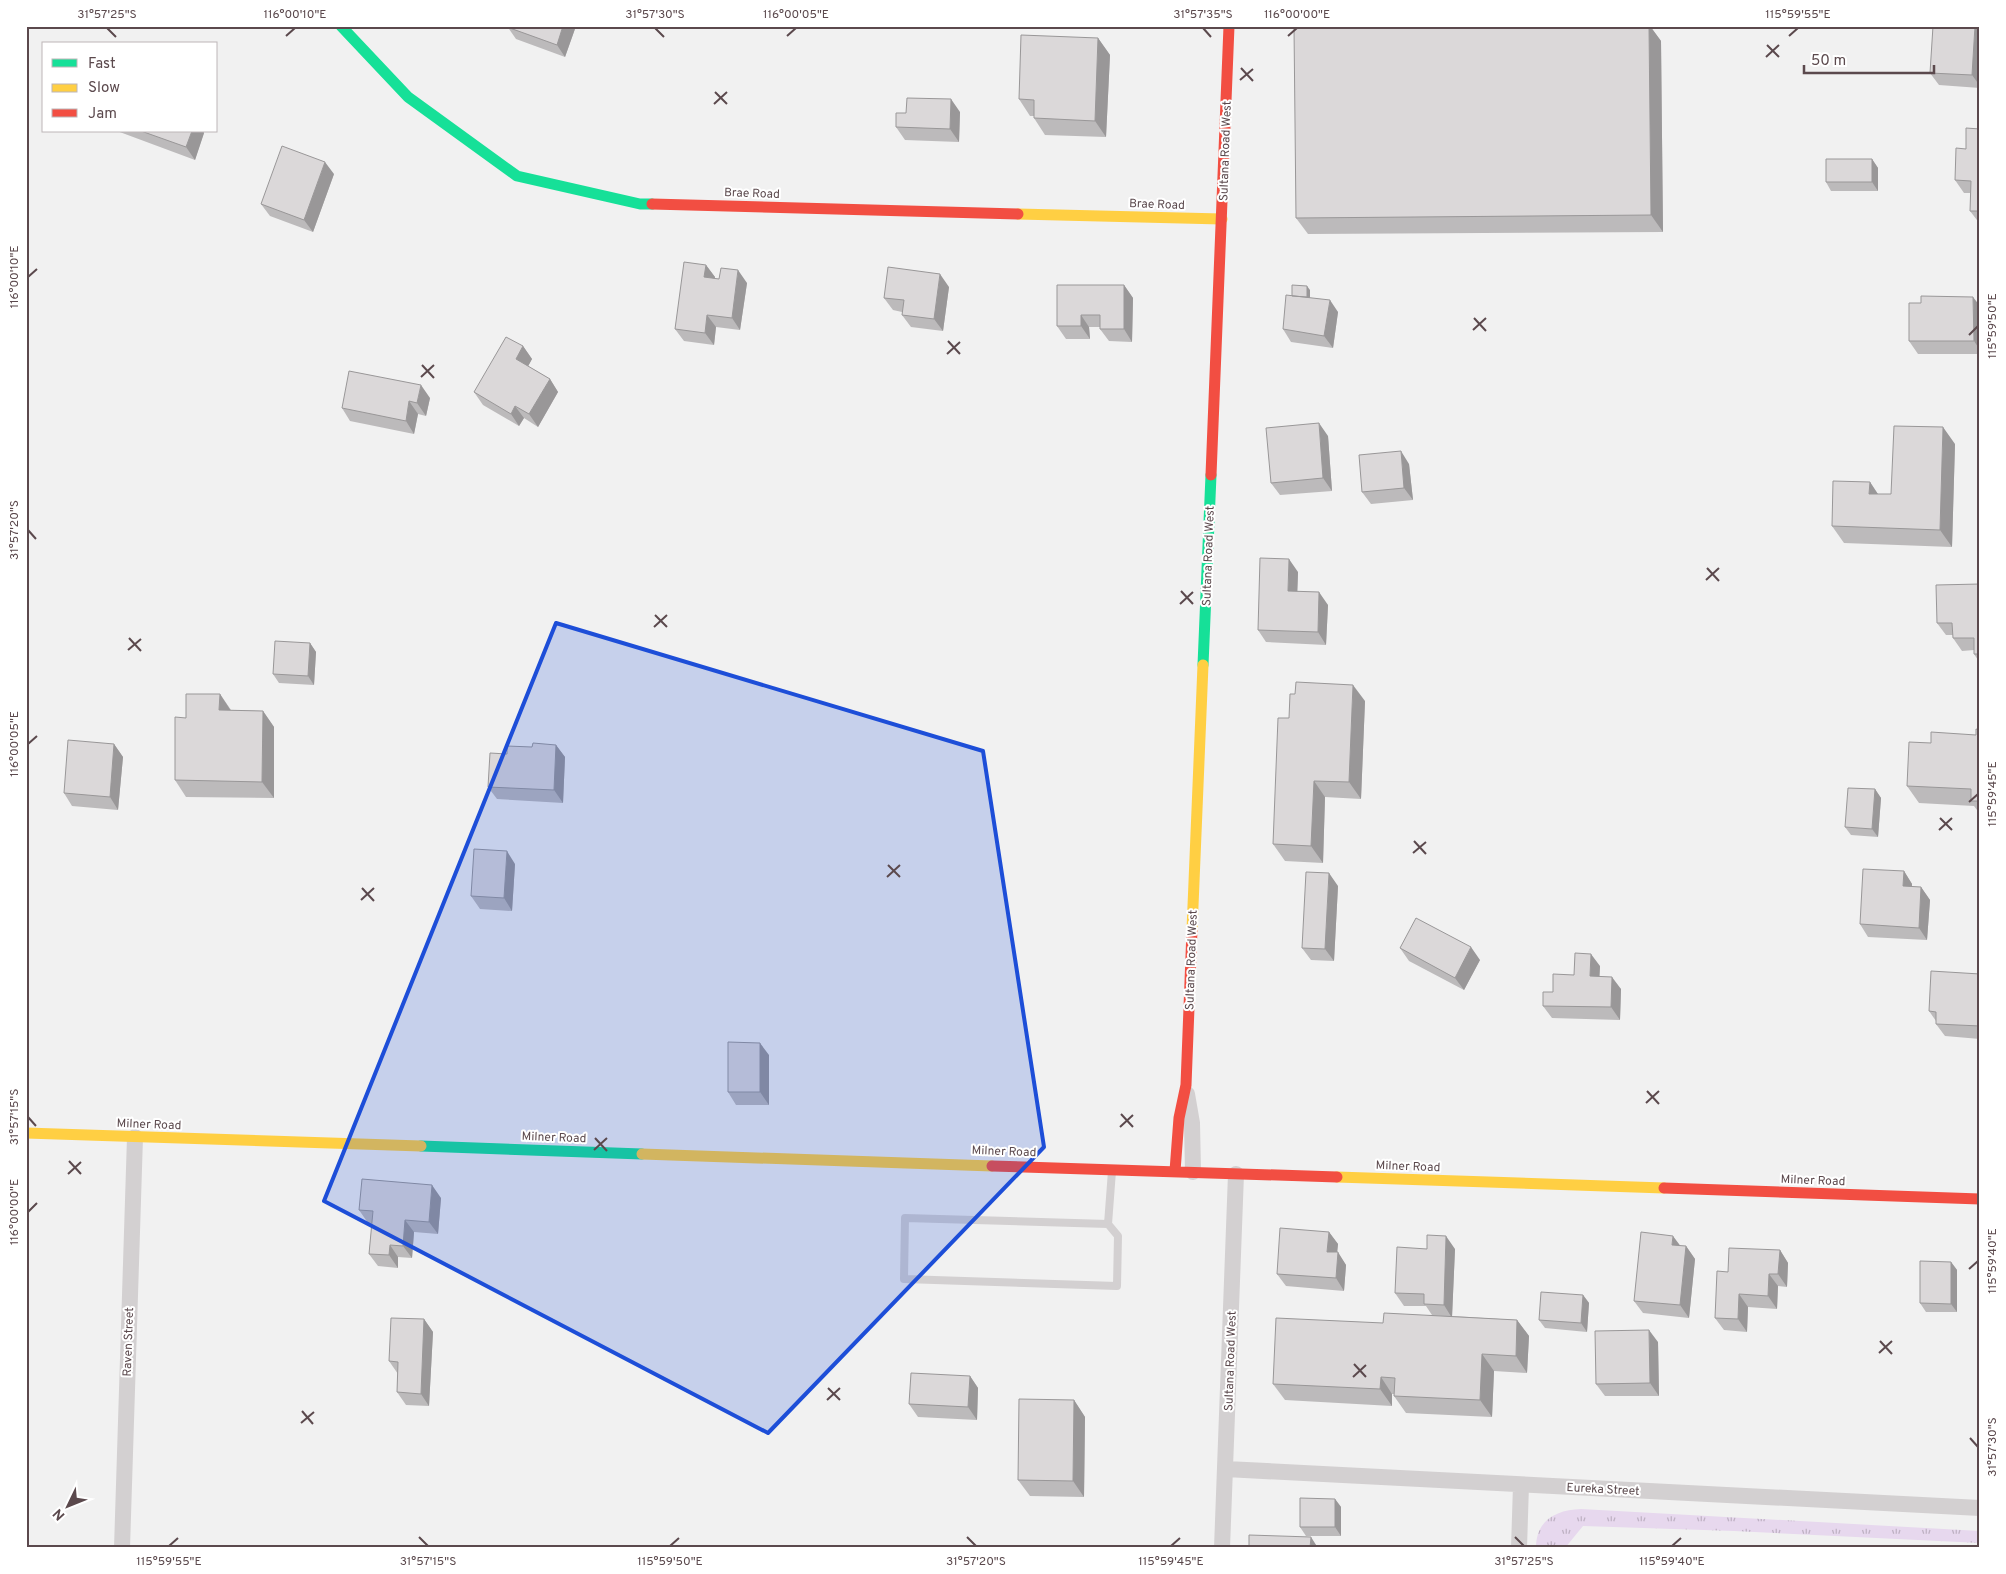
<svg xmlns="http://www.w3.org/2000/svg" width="2006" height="1574" viewBox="0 0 2006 1574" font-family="Overpass,sans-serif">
	<defs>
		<pattern id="grass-tufts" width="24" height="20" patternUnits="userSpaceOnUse" patternTransform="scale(1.25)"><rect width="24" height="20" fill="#e7d8ee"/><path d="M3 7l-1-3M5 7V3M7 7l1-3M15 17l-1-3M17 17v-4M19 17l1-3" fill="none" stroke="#beb1c3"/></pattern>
	</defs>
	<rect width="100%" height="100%" fill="#f1f1f1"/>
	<path fill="url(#grass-tufts)" d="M1581,1509l399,22v12l-246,-12 -151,-5 -18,22h-29c0,-28 20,-38 45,-39z"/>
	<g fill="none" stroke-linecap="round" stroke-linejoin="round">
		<path stroke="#d3d0d1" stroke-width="8" d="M1108,1224l10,12 -1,50 -213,-7 1,-61 203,6 4,-53"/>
		<path stroke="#d3d0d1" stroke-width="16" d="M1187,1094l5,29 1,49
			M1226,1469l754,39
			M122,1548l13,-411
			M1222,1548l14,-374
			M1519,1548l2,-63"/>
		<path stroke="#16e098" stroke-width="11" d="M341,26l67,71 109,79 123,28h12
			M1203,665l8,-190
			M421,1146l221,8"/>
		<path stroke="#ffcf43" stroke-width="11" d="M1018,214l204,5
			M1192,930l11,-265
			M26,1133l395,13
			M642,1154l350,12
			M1337,1177l327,11"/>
		<path stroke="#f24e42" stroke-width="11" d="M652,204l366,10
			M1211,475l18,-449
			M992,1166l345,11
			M1175,1171l4,-53 7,-33 6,-155
			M1664,1188l316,11"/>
	</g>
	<path fill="#bcbabb" d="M507,26h69l-11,31 -49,-18z
		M1376,26h274l11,15 2,191 -355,2 -12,-16z
		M1980,26v62l-41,-3 -9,-12z
		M1098,38l12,17 -4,82 -61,-2 -11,-17v-2h-4l-11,-17z
		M960,112l-1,30 -54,-2 -9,-13 10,-14z
		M1980,129v95l-10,-13v-18h-6l-9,-13 11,-31z
		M117,131h86l1,2 -9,27z
		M1872,159l6,9v23h-47l-5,-9z
		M334,174l-21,58 -43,-16 -9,-12z
		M706,265l9,12 -1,2 33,4 -7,47 -24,-3 -2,18 -30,-4 -9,-12z
		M1124,285l9,13 -1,44 -23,-1 -9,-12v-2h-11l1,12h-24l-9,-13z
		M949,287l-6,44 -32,-4 -9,-12v-3l-9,-2 -9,-12z
		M1310,290v8l28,14 -5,36 -42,-6 -8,-13z
		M1980,306v48h-62l-9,-13z
		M523,346l9,13 -4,7 22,13 8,13 -20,35 -14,-9 -5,8 -36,-21 -9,-13z
		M430,398l-4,18 -8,-2 -4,20 -64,-13 -8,-13z
		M1328,436l4,55 -52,4 -9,-12z
		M1955,444l-3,103 -108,-4 -12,-17 38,-44 8,12h13z
		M1409,464l4,36 -42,4 -9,-12z
		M1298,572l-1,19 31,14 -2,40 -60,-3 -8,-12z
		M1980,584v79l-6,-9v-4l-12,1 -9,-13v-3h-7l-9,-12z
		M310,643l6,9 -2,33 -35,-2 -6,-9z
		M220,694l11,16 32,1 11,16v71l-88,-1 -11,-17 11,-62z
		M1365,701l-4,98 -36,-2 -2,66 -38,-2 -12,-17 16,-126z
		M1980,730v84l-6,-8 -55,-3 -12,-17 69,-51z
		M114,744l9,13 -5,53 -46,-4 -8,-13z
		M556,745l9,12 -2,46 -66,-4 -9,-12 19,-33 25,-7z
		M1875,789l6,9 -3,39 -27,-2 -6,-8z
		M515,864l-3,47 -32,-2 -9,-13z
		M1904,871l8,13v3h9l9,13 -3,40 -59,-3 -8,-13z
		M1338,886l-4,75 -23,-1 -9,-12z
		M1400,948l80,12 -16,30 -55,-29z
		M1600,966l-1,10 22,13 -1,31 -68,-2 -9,-12 10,-14 21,-17z
		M1980,974v65l-35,-3 -9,-12v-3l-7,-10z
		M769,1055v50h-33l-8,-13z
		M441,1198l-3,36 -24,-2 -2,26 -14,-1v11l-20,-2 -9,-12 3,-31h-4l-9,-13z
		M1329,1232l9,12 -1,8 9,13 -2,26 -58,-5 -9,-12z
		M1680,1246h6l9,13 -6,59 -46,-5 -9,-12z
		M1427,1249h28l-3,67 65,4 12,16 -2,37 -33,-2 -2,46 -86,-4 -12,-17v-2h-2v12l-107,-6 -12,-16 110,-61 49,-8 -6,-9h-22l-9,-13z
		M1780,1250l8,13 -1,24 -9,-1 -1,23 -29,-2 -1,25 -23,-2 -9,-12 13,-46z
		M1951,1262l6,8v42h-31l-6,-9z
		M1583,1295l6,8 -2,29 -42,-4 -6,-8z
		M424,1319l9,13 -4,74 -23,-1 -9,-13 1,-18 -9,-13z
		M1658,1342l1,54h-54l-9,-12z
		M970,1376l8,12 -1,32 -59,-3 -9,-13z
		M1074,1400l11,17 -1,80 -54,-1 -12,-16z
		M1335,1499l6,8v29h-35l-6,-9z"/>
	<path fill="#999798" d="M563,26h13l-11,31 -8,-12z
		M1649,26h1l11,15 2,191 -12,-17z
		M1975,26h5v60l-8,-11z
		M1098,38l12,17 -4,82 -11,-16z
		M951,99l9,13 -1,30 -9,-13z
		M192,131h11l1,2 -9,27 -9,-13z
		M1872,159l6,9v23l-6,-9z
		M325,162l9,12 -21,58 -9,-12z
		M706,265l9,12 -2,13 -9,-13z
		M738,270l9,13 -7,47 -8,-12z
		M940,274l9,13 -6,44 -9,-12z
		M1124,285l9,13 -1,44 -8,-13z
		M1307,286l3,4v18l-3,-4z
		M1973,297l7,9v44l-6,-9z
		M1330,300l8,12 -5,36 -9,-12z
		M707,315l9,12 -2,18 -9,-12z
		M1081,315l8,12 1,12 -9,-13z
		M523,346l9,13 -7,13 -9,-13z
		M550,379l8,13 -20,35 -9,-13z
		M421,385l9,13 -4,18 -9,-13z
		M409,401l9,13 -4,20 -8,-13z
		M515,406l9,12 -5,8 -8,-12z
		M1319,423l9,13 4,55 -9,-13z
		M1943,427l12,17 -3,103 -12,-17z
		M1401,451l8,13 4,36 -9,-12z
		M1870,482l11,17 -12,-5z
		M1289,559l9,13 -1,32 -9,-13z
		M1319,592l9,13 -2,40 -8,-13z
		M310,643l6,9 -2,33 -6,-9z
		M1353,685l12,16 -4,98 -12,-17z
		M220,694l11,17 -12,-1z
		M263,711l11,16v71l-12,-16z
		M114,744l9,13 -5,53 -8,-13z
		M556,745l9,12 -2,46 -9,-13z
		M1314,781l11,16 -2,66 -12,-17z
		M1875,789l6,9 -3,39 -6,-8z
		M507,851l8,13 -3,47 -8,-13z
		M1904,871l8,13 -1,15 -8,-13z
		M1329,873l9,13 -4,75 -9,-12z
		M1921,887l9,13 -3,40 -8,-12z
		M1471,947l9,13 -16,30 -9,-12z
		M1591,954l9,12 -1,23 -9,-13z
		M1612,977l9,12 -1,31 -9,-13z
		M760,1043l9,12v50l-9,-13z
		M432,1185l9,13 -3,36 -9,-12z
		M405,1220l9,12 -2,26 -9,-12z
		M1329,1232l9,12 -2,20 -9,-12z
		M1446,1236l9,13 -3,69 -8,-13z
		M1673,1236l9,12 -10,-3z
		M390,1245l8,12v11l-9,-13z
		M1686,1246l9,13 -6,59 -9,-13z
		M1780,1250l8,13 -1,24 -9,-13z
		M1338,1252l8,13 -2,26 -8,-13z
		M1951,1262l6,8v42l-6,-8z
		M1769,1274l9,12 -1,23 -9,-13z
		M1739,1294l9,13 -1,25 -9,-13z
		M1583,1295l6,8 -2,29 -6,-9z
		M424,1319l9,13 -4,74 -8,-12z
		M1517,1320l12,16 -2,37 -11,-17z
		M1649,1330l9,12 1,54 -9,-13z
		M1482,1354l12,17 -2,46 -12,-17z
		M970,1376l8,12 -1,32 -9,-13z
		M1381,1377l11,17v12l-12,-17z
		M1074,1400l11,17 -1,80 -11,-16z
		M1335,1499l6,8v29l-6,-9z
		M1311,1537l7,11h-8z"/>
	<path fill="#dbd8d9" stroke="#999798" d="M563,26l-6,19 -50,-18v-1z
		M1376,26h273l2,189 -355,3 -2,-191z
		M1933,26h42l-3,49 -42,-2z
		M1021,35l77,3 -3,83 -61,-3v-18l-15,-1z
		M907,98l44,1 -1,30 -54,-2v-14h10z
		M1966,128l14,1v82h-10l1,-30 -16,-1 1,-32 10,1z
		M141,131h51l-6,16z
		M282,146l43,16 -21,58 -43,-16z
		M1826,159h46v23h-46z
		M684,262l22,3 -2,12 15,2 2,-11 17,2 -6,48 -25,-3 -2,18 -30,-4z
		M888,267l52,7 -6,45 -32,-4 2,-15 -20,-2z
		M1057,285h67v44h-24v-14h-19v11h-24z
		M1292,285l15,1v11l-15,-1z
		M1286,295l44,5 -6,36 -41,-7z
		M1921,296l52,1 1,44h-65v-38h12z
		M506,337l17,9 -7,13 34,20 -21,35 -14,-8 -4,8 -37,-22z
		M349,371l72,14 -4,18 -8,-2 -3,20 -64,-13z
		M1319,423l4,55 -52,5 -5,-55z
		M1894,426l49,1 -3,103 -108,-4 1,-45 37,1 -1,12h22z
		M1401,451l3,37 -42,4 -3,-37z
		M1260,558l29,1 -1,32 31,1 -1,40 -60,-2z
		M1980,584v70h-6v-16h-21l-1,-15h-15l-1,-38z
		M275,641l35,2 -2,33 -35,-2z
		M1296,682l57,3 -4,97 -35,-1 -3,65 -38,-2 5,-126h11l1,-24h5z
		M186,694h34l-1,16 44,1 -1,71 -87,-2v-63l11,1z
		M1976,729l4,1v71h-9v-12l-64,-3 2,-44 22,1v-11l45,3z
		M68,740l46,4 -4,53 -46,-4z
		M533,743l23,2 -2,45 -66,-3 2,-34 17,1v-8l25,1z
		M1848,788l27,1 -3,40 -27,-2z
		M474,849l33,2 -3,47 -33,-2z
		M1863,869l41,2 -1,15 18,1 -2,41 -59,-4z
		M1306,872l23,1 -4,76 -23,-1z
		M1416,918l55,29 -16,31 -55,-30z
		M1575,953l16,1 -1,22 22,1 -1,30 -68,-1v-14h10v-18l21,1z
		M1931,971l49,3v52l-44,-2v-12l-7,-1z
		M728,1042l32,1v49h-32z
		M362,1179l70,6 -3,37 -24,-2 -2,26 -13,-1 -1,10 -20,-1 4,-43 -14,-1z
		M1280,1228l49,4 -2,20h11l-2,26 -59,-4z
		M1641,1232l32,4 -1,9 14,1 -6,59 -46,-4z
		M1427,1235l19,1 -2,69 -20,-1v-10l-29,-1 2,-46 30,2z
		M1729,1248l51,2 -2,24h-9l-1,22 -29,-2 -1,25 -23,-1 2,-47 11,1z
		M1920,1261l31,1v42l-31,-1z
		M1541,1292l42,3 -2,28 -42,-3z
		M1384,1313l133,7 -1,36 -34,-2 -2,46 -86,-4 1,-18 -14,-1 -1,12 -107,-5 3,-66 107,5z
		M391,1318l33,1 -3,75 -24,-2 1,-30 -9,-1z
		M1649,1330l1,53 -54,1 -1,-53z
		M911,1373l59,3 -2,31 -59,-3z
		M1019,1399l55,1 -1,81 -55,-1z
		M1300,1498l35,1v28h-35z
		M1249,1535l62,2 -1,11h-61z"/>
	<path fill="#1d4ed8" fill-opacity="0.2" stroke="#1d4ed8" stroke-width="4" stroke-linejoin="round" d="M556,623l427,128 61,396 -276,286 -444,-232z"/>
	<path fill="none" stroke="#5b494d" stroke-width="2" d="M107,28l9,9M655,28l9,9M1203,28l8,9M286,36l9,-8M787,36l9,-8M1288,36l9,-8M1789,36l9,-8M1767,45l12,12M1766,57l13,-12M1241,68l12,13M1240,80l13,-11M715,92l12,12M714,104l13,-12M28,277l9,-8M1474,318l12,13M1473,330l13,-12M1969,335l9,-9M948,341l12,13M947,354l13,-12M422,365l12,13M421,377l13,-12M28,530l8,9M1707,568l12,13M1706,580l13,-12M1181,591l12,13M1180,604l13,-12M655,615l12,12M654,627l13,-12M129,638l12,13M128,650l13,-11M28,744l9,-8M1969,802l9,-8M1940,818l12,12M1939,830l13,-12M1414,841l12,13M1413,853l13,-11M888,865l12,12M887,877l13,-12M362,888l12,13M361,900l13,-12M1647,1091l12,13M1646,1103l13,-12M1121,1114l12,13M28,1117l8,9M1120,1127l13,-12M595,1138l12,13M594,1150l13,-12M69,1161l12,13M68,1174l13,-12M28,1212l9,-9M1969,1269l9,-8M1880,1341l12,13M1879,1353l13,-12M1354,1364l12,13M1353,1377l13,-12M828,1388l12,12M827,1400l13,-12M302,1411l11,13M301,1423l13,-11M1970,1438l8,9M419,1537l9,9M967,1537l9,9M1515,1537l9,9M169,1546l9,-8M670,1546l9,-8M1171,1546l9,-8M1672,1546l9,-8"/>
	<g text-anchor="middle" stroke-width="4" stroke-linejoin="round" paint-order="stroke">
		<g font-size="12" fill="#5b494d" stroke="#fff">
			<text transform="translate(1225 151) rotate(-88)" y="4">Sultana Road West</text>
			<text transform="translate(752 193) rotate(2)" y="4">Brae Road</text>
			<text transform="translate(1157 204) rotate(2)" y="4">Brae Road</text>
			<text transform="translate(1208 556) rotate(-88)" y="4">Sultana Road West</text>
			<text transform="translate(1191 960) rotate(-88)" y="4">Sultana Road West</text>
			<text transform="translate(149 1124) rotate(2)" y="4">Milner Road</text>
			<text transform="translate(554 1137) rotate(2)" y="4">Milner Road</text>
			<text transform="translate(1004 1151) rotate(2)" y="4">Milner Road</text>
			<text transform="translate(1408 1166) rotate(2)" y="4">Milner Road</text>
			<text transform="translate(1813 1180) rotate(2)" y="4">Milner Road</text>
			<text transform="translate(128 1342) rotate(-88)" y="4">Raven Street</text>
			<text transform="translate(1230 1361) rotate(-88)" y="4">Sultana Road West</text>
			<text transform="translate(1603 1489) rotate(3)" y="4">Eureka Street</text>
		</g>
	</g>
	<rect width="2006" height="1574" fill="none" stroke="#ffffff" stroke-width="55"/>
	<rect x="42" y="42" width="175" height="90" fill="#ffffff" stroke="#bdb6b8"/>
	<rect x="52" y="59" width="25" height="8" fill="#16e098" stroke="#bdb6b8"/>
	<text x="88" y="68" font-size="15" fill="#5b494d">Fast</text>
	<rect x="52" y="84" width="25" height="8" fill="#ffcf43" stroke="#bdb6b8"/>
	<text x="88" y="92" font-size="15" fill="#5b494d">Slow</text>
	<rect x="52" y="109" width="25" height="8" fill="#f24e42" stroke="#bdb6b8"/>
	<text x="88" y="118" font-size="15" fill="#5b494d">Jam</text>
	<g transform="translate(68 1506) rotate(227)" stroke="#ffffff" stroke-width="4" paint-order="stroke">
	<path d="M0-4L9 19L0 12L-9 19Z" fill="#5b494d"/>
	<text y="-8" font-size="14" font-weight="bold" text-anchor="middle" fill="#5b494d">N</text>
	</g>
	<path d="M1804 65v8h130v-8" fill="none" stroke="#5b494d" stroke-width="2.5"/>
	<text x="1811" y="65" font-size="15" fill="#5b494d" stroke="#ffffff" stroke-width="4" paint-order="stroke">50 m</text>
	<rect x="28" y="28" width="1950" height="1518" fill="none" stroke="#5b494d" stroke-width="2"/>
	<g font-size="12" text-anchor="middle" fill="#5b494d">
		<text x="107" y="18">31°57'25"S</text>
		<text x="295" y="18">116°00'10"E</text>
		<text x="655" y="18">31°57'30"S</text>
		<text x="796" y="18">116°00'05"E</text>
		<text x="1203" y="18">31°57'35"S</text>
		<text x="1297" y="18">116°00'00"E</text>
		<text x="1798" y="18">115°59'55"E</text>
		<text transform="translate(14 277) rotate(-90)" y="4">116°00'10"E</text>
		<text transform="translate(1992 326) rotate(-90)" y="4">115°59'50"E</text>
		<text transform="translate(14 530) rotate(-90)" y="4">31°57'20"S</text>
		<text transform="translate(14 744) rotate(-90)" y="4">116°00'05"E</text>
		<text transform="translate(1992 794) rotate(-90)" y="4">115°59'45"E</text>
		<text transform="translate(14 1117) rotate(-90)" y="4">31°57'15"S</text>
		<text transform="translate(14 1212) rotate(-90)" y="4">116°00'00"E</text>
		<text transform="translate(1992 1261) rotate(-90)" y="4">115°59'40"E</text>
		<text transform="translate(1992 1447) rotate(-90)" y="4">31°57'30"S</text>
		<text x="169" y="1565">115°59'55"E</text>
		<text x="428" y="1565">31°57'15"S</text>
		<text x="670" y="1565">115°59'50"E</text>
		<text x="976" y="1565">31°57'20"S</text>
		<text x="1171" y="1565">115°59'45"E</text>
		<text x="1524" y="1565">31°57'25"S</text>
		<text x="1672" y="1565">115°59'40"E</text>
	</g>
</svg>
